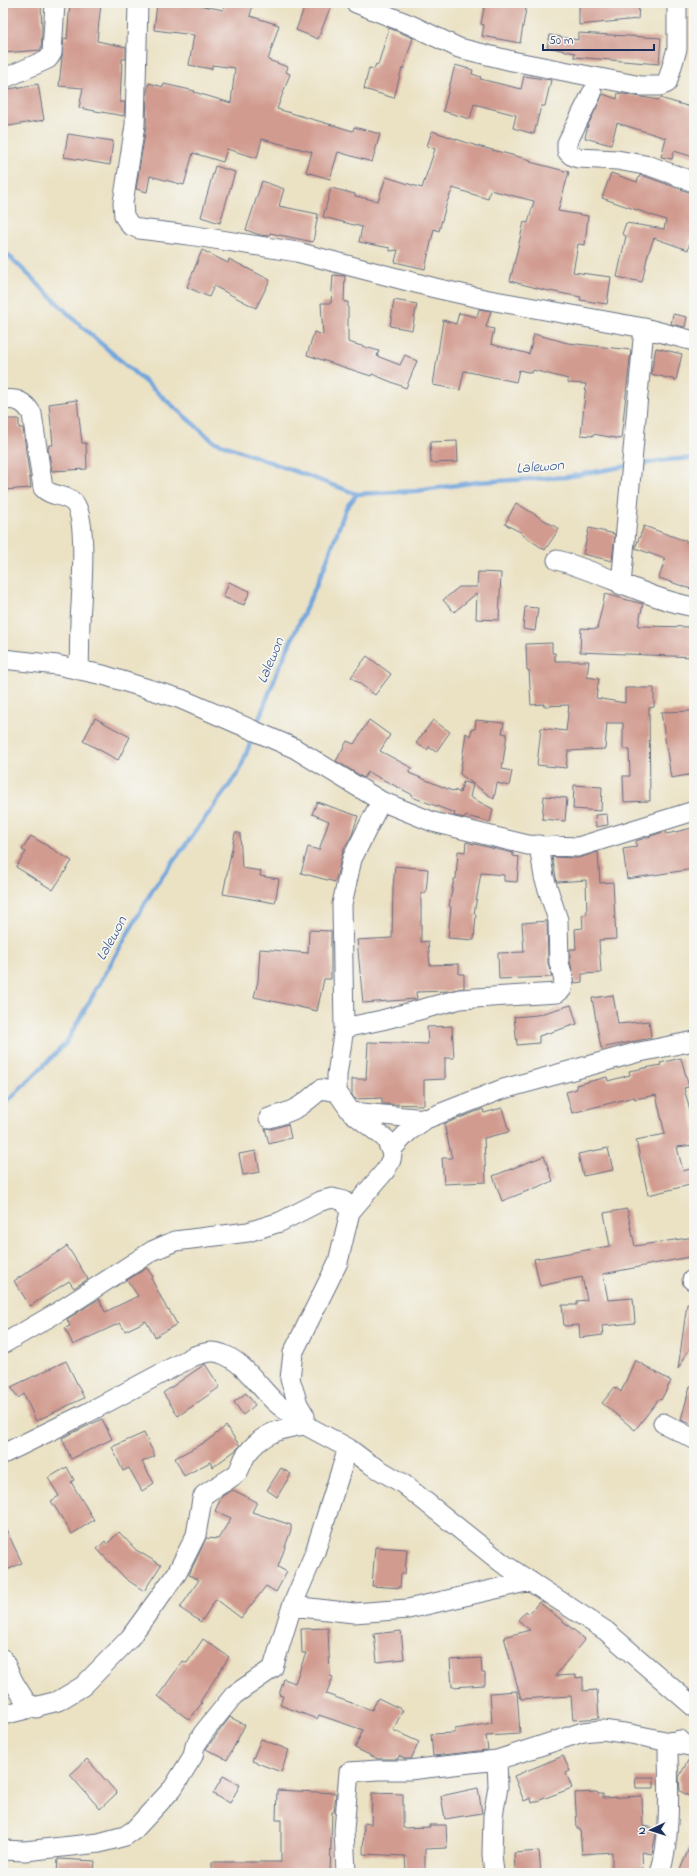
<svg xmlns="http://www.w3.org/2000/svg" width="697" height="1876" viewBox="0 0 697 1876" font-family="'Indie Flower',sans-serif">
	<rect width="100%" height="100%" fill="#f6f6f2"/>
	<filter id="ink" filterUnits="userSpaceOnUse"><feTurbulence type="fractalNoise" baseFrequency=".025" numOctaves="2"/><feDisplacementMap in="SourceGraphic" scale="8" xChannelSelector="R" yChannelSelector="G"/><feConvolveMatrix kernelMatrix="1 2 1 2 8 2 1 2 1" color-interpolation-filters="sRGB"/></filter>
	<filter id="wash" filterUnits="userSpaceOnUse"><feTurbulence type="fractalNoise" baseFrequency=".012" numOctaves="4" result="noise"/><feDisplacementMap in="SourceGraphic" scale="16" xChannelSelector="R" yChannelSelector="G"/><feGaussianBlur stdDeviation="0.9" result="paint"/><feColorMatrix in="noise" values="0 0 0 0 0 0 0 0 0 0 0 0 0 0 0 0 0 1.4 0 .05"/><feComposite in="paint" operator="in"/></filter>
	<g filter="url(#wash)">
		<rect width="100%" height="100%" fill="#ebe2c4"/>
		<g fill="none" stroke-linecap="round" stroke-linejoin="round">
			<path stroke="#70a4dc" stroke-width="4.5" d="M3,250l78,76 132,115 144,53 60,-3 60,-9 89,-5 61,-11
				M636,465l29,-5 29,-2
				M256,727l21,-55 47,-104 22,-60 11,-14
				M3,1106l63,-63 87,-154 86,-117 14,-36"/>
		</g>
		<g id="blocks">
			<path fill="#d29b90" d="M3,3h38l1,29 -1,18 -38,3z
				M70,3h31l-4,38 29,6v12h-4l-2,43h5l-1,14 -45,-8 4,-20 -24,-2 5,-48 3,1z
				M157,3h32l34,7 2,-7h28l-3,13 29,9 -11,35 20,7 -2,5 4,2 -13,35 76,22 1,-4 26,7 -8,28 -34,-10 -8,27 -24,-7 6,-20 -50,-13 -5,19 -30,-9 -4,13 -30,-9 -9,32 -34,-9 -3,16 -11,-3 10,-62 1,-36 2,-8 14,4 1,-3 31,7 -1,1 37,11 4,-35 -23,-3v4l-23,-4 5,-30 -40,-5z
				M306,3h26l-14,36 -22,-9z
				M485,3h42l-7,40 -38,-7 2,-11 -3,-1z
				M579,3h56v2h4l-1,14 -59,6z
				M389,28l24,10 -10,31 -1,-1 -8,30 -30,-9 5,-21 5,1 2,-5 2,1z
				M578,33l83,5 -2,26 -85,-7 1,-4 -28,-6 3,-12 28,5z
				M455,65l18,5 -1,4 9,3 -1,2 41,10 3,-13 27,4 -6,26h-4l-7,28 -21,-6 3,-13 -42,-11 -4,15 -27,-8z
				M38,84l6,36 -41,7v-37z
				M618,93l41,7 1,-2 34,10v49l-20,-6 -2,8 -11,-2 5,-19 -49,-15 -6,22 -26,-7 3,-13 15,-31 14,5z
				M432,131l45,15 54,14 -1,2 39,10 -11,39 30,5 -3,29 -7,-1 -5,28 38,5 -4,27 -27,-4 1,-3 -37,-7 -34,-9 14,-59 4,1 6,-22 -44,-11 -2,9 -35,-11 -6,14 -8,29 -5,-2 -9,40 -30,-7 3,-12 -8,1v-3l-31,-6 3,-15 -39,-10 8,-29 24,6v2l23,5 8,-24 36,11 13,-39 -8,-3z
				M68,134l45,7 -3,24 -46,-8z
				M215,166l20,6 -15,51 -19,-6z
				M611,173l26,9 3,-7 7,2 47,17v31l-6,25 -34,-12 -6,16 -6,28 -25,-5 9,-41 -4,-2 4,-11 38,6 2,-9 -64,-22z
				M262,181l22,8 -5,17 39,8 -5,28 -43,-9 -1,3 -9,-1 -14,-5z
				M202,250l26,13 1,-4 41,21 -14,28 -42,-22 -5,11 -22,-10z
				M333,275l12,1 -1,26h4v40l31,9 -2,5 23,9 5,-10 12,6 -11,27 -34,-14 -1,2 -64,-21 7,-23 9,3 -2,-32h10z
				M394,300l23,4 -5,26 -22,-4z
				M479,309l12,2 -5,16 8,2 -3,15 38,10 5,-20 34,9 63,7 -10,89 -28,-5v2l-12,-1 5,-51 -18,-1v-4l-35,-9 -1,3 -13,-3 -3,12 -52,-11 -4,19 -27,-5 10,-65 13,4 3,-11 18,4z
				M673,314l14,3 -2,10 -14,-3z
				M656,348l26,6 -6,26 -25,-6z
				M77,400l5,43h4l1,26 -35,2 -4,-22 1,-4h4l-4,-41z
				M3,419h16v9h4l8,60 -28,2z
				M457,441l1,21 -27,1 -1,-21z
				M516,503l43,26 -14,21 -24,-16 1,-1 -17,-9z
				M644,526l50,18v46l-35,-12 6,-19 -30,-11z
				M589,528l26,6 -3,27 -29,-7z
				M478,572l23,1 -2,47 -23,-1 1,-26 -23,19 -11,-12 16,-13h18z
				M229,582l21,9 -6,14 -21,-8z
				M605,594l38,10 -5,22 56,1v30l-114,-5 1,-24 16,1z
				M525,607l13,1 -3,23 -12,-2z
				M552,643v10h3v8h34l-2,16 12,2 -3,19 29,5v-15h29v19l-5,1 1,93 -26,1 -1,-26h7l-1,-27h-6v-26h-16l-2,26 -37,2 -2,17 -29,-3 4,-37 25,3 3,-26 -26,1 1,-2 -13,1 -2,-35h-2l-1,-26z
				M367,656l24,18 -16,21 -24,-18z
				M692,711l2,63 -23,4 -10,-66z
				M95,718l35,19 -12,23 -35,-19z
				M369,720l21,15 -10,16 32,17 -3,5 46,19v-2l5,3 3,-11 10,2 -3,13 23,12 -3,13 -24,-6 -1,2 -11,-2 1,-3 -43,-16 1,-2 -45,-23 -4,6 -28,-17 11,-20 7,3z
				M433,720l17,12 -14,20 -7,-5 -2,3 -11,-7z
				M476,720l28,3 -2,10 5,1 -5,35 10,2 -3,15 -12,-3 -3,16 -34,-25 6,-41 4,3 2,-7h3z
				M574,785l28,2 -1,24 -28,-2z
				M544,796l23,2 -2,23 -23,-2z
				M317,802l41,14 -6,19 -8,13 -9,34 -34,-9 7,-26 11,3 10,-29 -17,-7z
				M607,814l1,11 -12,2 -1,-12z
				M692,828l2,10v31l-67,10 -4,-30 13,-2v-6l30,-10 1,3z
				M235,833h5l2,35 19,3 -1,5 19,3 -4,24 -52,-9z
				M31,836l41,25 -19,29 -37,-23 10,-15 -4,-2z
				M466,842l47,11v3l6,1 -2,25 -13,-1v-6l-23,-2 -7,41h2l-2,26 -26,-2 3,-31 -2,-1 5,-27h2l2,-28 7,1z
				M598,852l2,31 13,-1 3,57 -17,1 2,33 -19,1v8l-7,1 -5,-22v-12h6l-1,-20 8,-1 -1,-13 5,-1 -1,-34 -29,2 -5,-25 26,1z
				M395,866l33,3 -2,24h-5v49l7,-1 2,24 29,-1v10h5v14l-16,3 -32,1 1,7 -54,4 -6,-63 35,-2 1,-51z
				M547,921l1,42 4,14 -53,2 -1,-26 26,-1 -2,-29z
				M309,930l22,1v48h-7l-7,32 -63,-14 4,-16 2,-32 48,4z
				M613,995l5,29 31,-3 2,17 -50,10 -9,-50z
				M571,1005l6,19 -38,12v7l-22,2 -3,-28 23,-2z
				M452,1026l2,32h-9v21l-21,1v25l-42,-1v-6l-27,1 -3,-4v-16h14l2,-37 60,2 -1,-17z
				M681,1058l8,29 -5,1 10,38v19l-17,2 6,24 11,-3v16l-46,11 -12,-55 29,-6 -9,-39 -21,4 -1,-2 -62,16 -6,-21 11,-3 -1,-4 31,-8 1,4 22,-6 -1,-4 32,-6 -1,-2z
				M502,1108l7,24 -25,6 2,44 -42,2 -2,-26h10l-8,-34 39,-15 1,4z
				M288,1124l3,14 -22,6 -4,-16 7,1z
				M608,1148l5,22 -30,6 -5,-22z
				M256,1151l4,21 -17,3 -4,-21z
				M544,1156l9,25 -51,20 -9,-25z
				M627,1209l8,37 59,-9v19l-91,18 5,26 25,-2 2,25 -33,3 1,9 -23,3 -1,-13 -15,1 -2,-21h15v-4l10,-1 -5,-23 -42,9 -6,-27 76,-13 -6,-33z
				M67,1246l21,33 -14,9 -5,-7 -39,25 -16,-25z
				M147,1268l6,9 -2,1 17,33 1,-1 8,14 -22,13 -9,-16 -21,10 -5,-8 -47,22 -8,-17 5,-2 -3,-7 32,-20 6,13 33,-16 -11,-16z
				M687,1304l7,1v36l-16,28z
				M635,1360l36,21 -10,19 -2,-1 -24,31 -33,-27 13,-16 6,5z
				M66,1361l18,37 -48,23 -12,-27 -6,4 -7,-11z
				M205,1364l15,23 -42,29 -15,-23z
				M690,1386h4v39l-13,-5z
				M246,1393l9,12 -12,10 -9,-13z
				M102,1419l10,20 -41,20 -9,-21z
				M226,1426l14,20 -4,4 -23,17 -3,-5 -26,14 -9,-18 32,-17z
				M144,1433l11,23 -13,6 12,21 -12,8 -13,-23 -6,3 -11,-24z
				M67,1467l7,13 -3,2 23,38 -22,14 -21,-33 8,-5 -11,-18z
				M281,1468l10,6 -14,23 -10,-7z
				M233,1490l24,12 -5,10 39,13v5l-13,37 9,5 -11,20 -10,-6 -25,32 -25,-19 -15,23 -21,-14 19,-28 -10,-5 17,-37 12,1 13,-21 -16,-7 7,-15z
				M3,1523l19,40 -19,9z
				M119,1532l17,18 25,15 -17,26 -18,-12 -29,-30 8,-8 2,3z
				M375,1547l32,2 -2,25h-4l-1,14 -28,-2z
				M539,1602l46,37 -30,37 21,-1v3l7,-1v14l14,-1 2,28 -26,2 -2,-24 -50,3 -17,-62 26,-7 -12,-10 8,-9 3,3z
				M328,1628l2,48 3,1 -7,17 46,16 6,-12 25,12 -10,20 26,12 -8,17h-6l-6,-3 -1,3h-20l-23,-11 8,-18 -44,-15 -2,4 -37,-14 3,-9 -4,-1 5,-16 11,4 11,-30h-4l-1,-24z
				M401,1631l3,28 -27,3 -3,-28z
				M203,1639l26,18 -29,45 2,1 -13,17 -31,-24 25,-35 4,2z
				M481,1658l1,15h3v12l-33,2 -2,-27z
				M517,1691l3,43 -34,2 2,14 -55,6 -2,-22 24,-1v-4l37,-6 -2,-30z
				M230,1717l15,8 -18,35 -21,-11z
				M261,1739l28,11 -8,22 -29,-11z
				M563,1756l7,15 -4,2 6,15 -40,15 -1,-5 -7,3 -10,-25z
				M690,1757l4,1v41l-14,-8 -1,-14z
				M87,1759l30,34 -17,16 -30,-34z
				M223,1776l17,9 -10,18 -17,-9z
				M635,1777h19v11h-18z
				M478,1788l4,25 -37,6 -4,-23z
				M277,1790l59,3 -2,19h-2l-2,61h-118v-11h69v-42h-5z
				M597,1792l1,2h5v4l39,-2 1,30 12,2 1,6 -4,20 -10,-2 1,21h-31v-21l-30,2 -2,-25h-3l-2,-36z
				M372,1793l31,1v34l27,-1 -1,-2h17l1,23 -22,1v24h-19l-1,-17 -42,-2 1,-31 7,1z
				M694,1836v37h-6l-8,-3z
				M539,1851l2,22h-26l-1,-20z
				M58,1859l37,2 -1,12h-37z"/>
		</g>
	</g>
	<g filter="url(#ink)">
		<use href="#blocks" fill-opacity="0" stroke="#646e82" stroke-width="1"/>
		<g fill="none" stroke-linecap="round" stroke-linejoin="round">
			<g stroke="#646e82" stroke-width="21">
				<path id="minor" d="M138,3l-3,122 -12,78 1,13 6,9 9,4 50,6 108,17 138,36 49,11 160,29
					M356,3l55,22 48,23 53,13 129,25h19l7,-3 10,-34v-46
					M3,79l45,-20 4,-6 3,-50
					M592,93l-25,50v8l4,4 7,3 39,2 33,6 44,16
					M3,400c14,-2 22,2 29,14l11,74c8,9 24,6 32,16 12,16 7,80 6,101 -2,21 -1,43 -2,65
					M557,560c47,13 89,38 137,47
					M621,585l23,-257 50,13
					M3,659l54,6 46,10 78,24 113,49 87,53 52,21 95,23 50,2 116,-36
					M344,1028l38,-8 78,-21 97,-6 5,-4 2,-9 -5,-17 -1,-43 -14,-43 -5,-32
					M337,1092l14,20 35,27 6,15 -1,6 -6,11 -35,41 -12,50 -45,91 -3,26 8,25 7,12v9l43,23 20,15 34,20 100,80 104,68 88,76
					M351,1112l75,7
					M269,1118c26,-7 32,-11 52,-29l16,3v-17l7,-47 -2,-124 10,-45 29,-58
					M391,1150l17,-18 18,-13 74,-29 135,-37 59,-12
					M692,1280h2
					M3,1344l55,-32 94,-61 23,-10 73,-9 32,-10 41,-21 11,-3 12,3 6,11
					M663,1423l31,16
					M3,1454l84,-41 107,-57c10,-3 18,-6 28,-2 22,8 36,32 53,48 9,8 20,15 30,23 -25,3 -44,9 -59,30 -3,5 -5,12 -8,17 -6,7 -26,16 -34,23l-2,4 -6,36 -19,38 -48,66 -46,47 -25,15 -55,14
					M292,1606l23,-54 33,-104
					M3,1659l10,22 13,21 11,6
					M3,1850l22,1 74,-8 26,-7 9,-6 39,-42 20,-32 2,-10 9,-14 30,-37 39,-27 19,-62 62,7 54,-4 122,-28
					M346,1873l-2,-43 5,-58 29,-2h31l88,-10 86,-28 19,-2 29,4 63,13
					M494,1873l-2,-19 1,-38 5,-29 -1,-27
					M660,1873c12,-39 8,-89 8,-130l12,-3"/>
			</g>
			<use href="#minor" stroke="#fff" stroke-width="19"/>
		</g>
	</g>
	<g text-anchor="middle" stroke-width="3.5" stroke-linejoin="round" paint-order="stroke">
		<g font-size="15" font-style="italic" fill="#39588a" stroke="#f6f6f2">
			<text transform="translate(540 466) rotate(-4)" y="5">Lalewon</text>
			<text transform="translate(270 660) rotate(-67)" y="5">Lalewon</text>
			<text transform="translate(111 938) rotate(-61)" y="5">Lalewon</text>
		</g>
	</g>
	<rect width="697" height="1876" fill="none" stroke="#f6f6f2" stroke-width="16"/>
	<g transform="translate(651 1830) rotate(266)" stroke="#f6f6f2" stroke-width="3" paint-order="stroke">
	<path d="M0-3L7 15L0 10L-7 15Z" fill="#1b2f5e"/>
	<text y="-6" font-size="11" font-weight="bold" text-anchor="middle" fill="#1b2f5e">N</text>
	</g>
	<path d="M543 44v6h111v-6" fill="none" stroke="#1b2f5e" stroke-width="2"/>
	<text x="549" y="44" font-size="12" fill="#1b2f5e" stroke="#f6f6f2" stroke-width="3" paint-order="stroke">50 m</text>
</svg>
